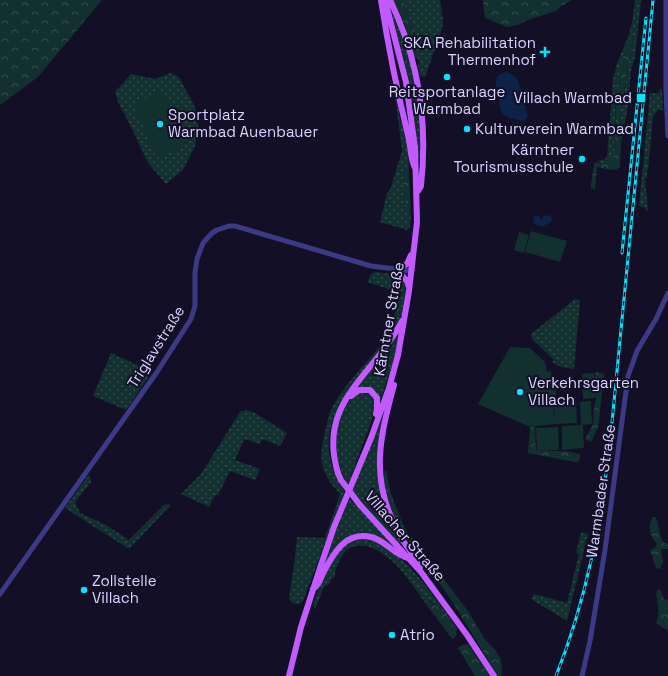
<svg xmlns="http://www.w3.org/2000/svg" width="668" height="676" viewBox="0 0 668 676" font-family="'Space Grotesk',sans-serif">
	<defs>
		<pattern id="grass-dots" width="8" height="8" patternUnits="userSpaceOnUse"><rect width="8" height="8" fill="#12302f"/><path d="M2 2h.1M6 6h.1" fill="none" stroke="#344d4e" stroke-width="1.8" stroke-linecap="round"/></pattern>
		<pattern id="forest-crowns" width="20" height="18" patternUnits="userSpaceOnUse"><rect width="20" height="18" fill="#12302f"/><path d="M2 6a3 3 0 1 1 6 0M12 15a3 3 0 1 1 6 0" fill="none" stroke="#344d4e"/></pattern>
	</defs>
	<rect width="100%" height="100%" fill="#130f26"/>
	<path fill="url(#grass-dots)" d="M403,0h37l3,20 -1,9 -17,48 -5,-1 -2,-8 1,-7 -2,-3 2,-3 -2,-15z
		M635,0h6l-6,57 -4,13 -3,36 -7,37 -2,-4 3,-44 2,-3 5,-32c4,-4 3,-14 5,-20l-3,-3c-16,37 -16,78 -17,118l-3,6 -8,3 -6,-3 8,-2 2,-2 6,-77 4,-17 12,-28 4,-18z
		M390,7l17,37 8,41 -4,3z
		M170,73l9,4 14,26 5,12v14l-3,17 -12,24 -17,14 -18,-21 -15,-32 -15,-29 -3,-10 16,-18 25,5z
		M394,88l1,1 5,30 8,21 1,36 -4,-6 2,46 4,-1 -1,12 -3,3 -27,-8 7,-29 3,-3 12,-39z
		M660,89h2l1,21h-5l-5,7 -5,53h-1v8h-2l3,34 -4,-5 -5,-1 11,-113h9z
		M412,95l7,3 1,8v53l-2,-2z
		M375,272l19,2 7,3c6,9 5,12 4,23 -2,20 -13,35 -26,51 -34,44 -73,83 -34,140l-42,110 -2,2 -5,1 -5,-2 -2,-4 5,-33 3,-28 28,1 15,-44c-18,-19 -22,-32 -16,-58 2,-7 3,-14 5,-21 11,-28 37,-49 54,-74 9,-14 13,-32 18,-48l-34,-11 4,-8z
		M575,299l5,1 -6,69 -13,-2 -9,-5 2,-2 -22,-21 -1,-5z
		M399,330l1,3 -7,30 -13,38 -2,-5 -22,-7z
		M111,353l41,19 -26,38 -33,-14z
		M358,393c16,0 18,2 17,18l-27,74c-17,-28 -18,-71 10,-92z
		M246,410l7,2 34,21 -7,13 -17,-7 -3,5 -16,-5 -9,21 25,9 -5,11 -25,-9 -12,24h-3l-6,12 -28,-13 20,-20 39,-62z
		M381,420l1,1c-10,48 -6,78 20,121l-1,2h-2l-46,-52 2,-9z
		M89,474l2,8 -16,20 5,11 26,12 23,15 35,-35 5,-1 1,2 -41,43 -64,-41z
		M350,498l48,52 -12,-7 -34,-7 -29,33 6,-22 19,-45z
		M581,532l7,2 -21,87 -36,-22 3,-5 33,9 12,-49 -3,-1z
		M365,539c38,8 70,59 92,89l-1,8 -4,3 -4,-6 3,1 1,-10c-7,-8 -13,-22 -24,-23l-3,2c-8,-12 -16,-24 -26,-35 -26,-27 -56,-36 -65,10l-3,1 -1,4 -6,4 -9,23 -2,-5c7,-19 19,-56 40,-65 3,-1 8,-1 12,-1z"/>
	<path fill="url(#forest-crowns)" d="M0,0h102l-64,77 -38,28z
		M393,0h10l14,40 2,15 -2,3h-3l-9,-33z
		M483,0h89l-11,6 -5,5 -31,10 -7,4 -11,2 -22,-9z
		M630,37l4,3c-2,6 -1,16 -5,20l-5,32 -2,3 -3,44 2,4 -1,24 -4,3 -11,-1 -8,-2 -2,22h-1l-3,-1v-3l3,-20 1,-3 8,2 8,-3 3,-6 3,-72 4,-18z
		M405,170l4,6 2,39 -4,1 -5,-45z
		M595,372l9,2 -5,47 -1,6 -7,15 -6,-3 8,-15 1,-16 2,-9z
		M530,427h5l1,23c15,1 30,0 44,4v5l-2,3h-3l-47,-9z
		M386,470l5,24 13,33 64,84 16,27 12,13 5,9 1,8 -1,8h-3c-15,-24 -30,-49 -45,-73 -23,-37 -57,-68 -67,-112 -1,-7 -4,-14 0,-21z
		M653,517h3l6,24 6,4v4h-7l2,12 -3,8 -4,-1 -3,-8v-5l-2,-1 -1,-2 3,-4h2l2,-4c-7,-8 -10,-17 -4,-27z
		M660,589l4,10 4,1v31l-12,-8c5,-9 1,-21 0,-31z
		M428,601c8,1 28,23 27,31l-4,2 -3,-1 -23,-30z
		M468,644l22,32h-15l-17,-28 4,-3z"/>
	<path fill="#12302f" d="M164,91l23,54 -31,13 -23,-55z
		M531,231l36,10 -7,21 -35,-10z
		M519,232l10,3 -5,18 -10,-3z
		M510,347l20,1 15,14 2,10 4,-1 1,13 4,1v14l-3,1 2,24 -25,3 -52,-23z
		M594,373l2,25 -13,1 -1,-25z
		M576,400l1,23 -22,1 -1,-23z
		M591,401l1,23 -11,1 -1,-23z
		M583,425l1,23 -22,2v-24z
		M558,427l1,23h-22l-1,-22z"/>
	<path fill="#0c2248" d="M507,72c4,2 8,4 11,8 1,2 10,34 10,37l-4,4c-7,-1 -15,-2 -21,-7 -4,-4 -3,-9 -4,-15 -2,-11 -9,-24 8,-27z
		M537,215l2,1 2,4 2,-4 7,-1 2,4 -1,3 -9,5 -7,-3 -2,-2 1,-6z"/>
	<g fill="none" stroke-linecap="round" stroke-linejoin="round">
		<path stroke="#3d3a85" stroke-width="5" d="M666,0v91l2,45
			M0,594l157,-222 34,-53 4,-13v-33l2,-14 6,-16 9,-10 5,-3 12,-4h6l136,40 41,5
			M582,676l8,-35 15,-91 23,-174 9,-25 19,-32 12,-26"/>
		<path stroke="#c25bff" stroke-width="6" d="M381,0c7,45 16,91 27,135 3,11 2,23 7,33
			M390,0c28,58 38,122 31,186l-3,5
			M409,287l-2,-6 -10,-11 10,-6 4,-9
			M394,385c-13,48 -24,90 0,138 4,10 10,20 17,29 3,6 7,10 9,16
			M351,396l8,-6h11l7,8v11l-1,5
			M338,473c-22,-71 36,-97 64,-152
			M360,505l61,67 46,63 27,41
			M313,589c6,-4 7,-9 10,-16 10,-19 22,-42 48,-36 14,3 23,18 37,21
			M289,676l12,-49 20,-62 13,-38 37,-89 18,-50 9,-33 11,-64 8,-69 -2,-74 -9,-66 -21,-82"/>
		<g stroke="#00e5ff" stroke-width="3">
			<path id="rail" d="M622,253l24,-235
				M556,676c31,-78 44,-150 54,-233l43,-443"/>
		</g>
		<use href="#rail" stroke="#130f26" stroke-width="1.5" stroke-dasharray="4.5" stroke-linecap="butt"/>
		<path stroke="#c25bff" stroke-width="6" d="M338,473l3,7 19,25"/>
	</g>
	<g fill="#00e5ff" stroke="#130f26" stroke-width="1.5">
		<path d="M543 46h4v4h4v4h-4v4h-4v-4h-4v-4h4z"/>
		<circle cx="447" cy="77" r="4"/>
		<rect x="636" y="93" width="10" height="10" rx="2"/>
		<circle cx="160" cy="124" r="4"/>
		<circle cx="467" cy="129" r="4"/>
		<circle cx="582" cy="159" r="4"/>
		<circle cx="520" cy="392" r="4"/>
		<circle cx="84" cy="590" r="4"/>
		<circle cx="392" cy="635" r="4"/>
	</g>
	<g text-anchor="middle" stroke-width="4" stroke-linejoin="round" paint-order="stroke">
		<g font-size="15" fill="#d9d4ff" stroke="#130f26" text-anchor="start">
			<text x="536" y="48" text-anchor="end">SKA Rehabilitation<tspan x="536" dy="17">Thermenhof</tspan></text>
			<text x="447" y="97" text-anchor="middle">Reitsportanlage<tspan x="447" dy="17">Warmbad</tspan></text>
			<text x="632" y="103" text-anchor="end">Villach Warmbad</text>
			<text x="168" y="120">Sportplatz<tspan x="168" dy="17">Warmbad Auenbauer</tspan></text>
			<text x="475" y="134">Kulturverein Warmbad</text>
			<text x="574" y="155" text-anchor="end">Kärntner<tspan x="574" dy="17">Tourismusschule</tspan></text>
			<text x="528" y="388">Verkehrsgarten<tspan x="528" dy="17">Villach</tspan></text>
			<text x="92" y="586">Zollstelle<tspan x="92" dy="17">Villach</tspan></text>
			<text x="400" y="640">Atrio</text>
		</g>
		<g font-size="15" fill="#d9d4ff" stroke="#130f26">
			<text transform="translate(389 319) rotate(-80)" y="5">Kärntner Straße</text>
			<text transform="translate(156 347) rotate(-58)" y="5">Triglavstraße</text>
			<text transform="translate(601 491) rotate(-82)" y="5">Warmbader Straße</text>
			<text transform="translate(405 536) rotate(49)" y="5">Villacher Straße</text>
		</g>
	</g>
</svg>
